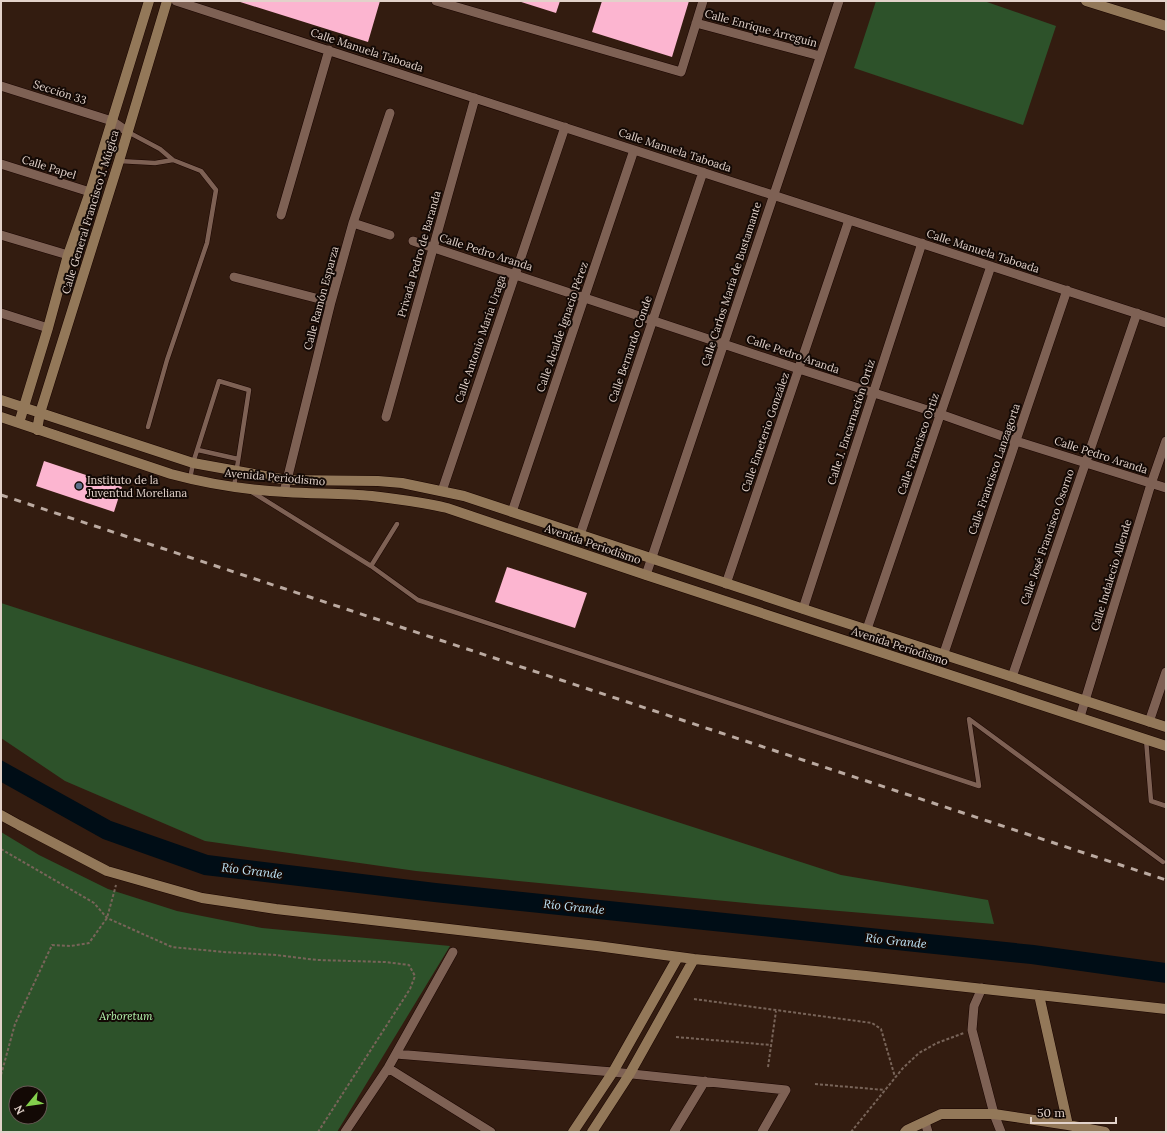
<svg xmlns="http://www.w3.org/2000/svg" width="1167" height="1133" viewBox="0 0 1167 1133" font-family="Lora,serif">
	<rect width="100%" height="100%" fill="#331c10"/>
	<path fill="#2d522a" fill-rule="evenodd" d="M876,1h108l72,25 -33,99 -169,-57z
		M1,603l840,272 147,25 6,24 -238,-20 -340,-33 -211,-30 -140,-60 -64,-43z
		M1,832l38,23 69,34 69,22 85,17 188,18 -113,186h-336zM16,1093h24v24h-24z"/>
	<path fill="#000d16" d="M1,760l110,61 97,34 228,28 598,62 132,18v20l-135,-19 -597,-62 -230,-27 -101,-36 -102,-57z"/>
	<path fill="#fcb5d0" d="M237,1h143l-12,41z
		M518,1h42l-4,12z
		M602,1h87l-17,56 -80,-25z
		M44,461l78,26 -8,25 -78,-26z
		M507,567l80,26 -12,35 -80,-26z"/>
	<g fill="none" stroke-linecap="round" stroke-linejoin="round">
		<g stroke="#1a0500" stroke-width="5.5">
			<path id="lane" d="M128,132l32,17 13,11 28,11 15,19 -9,53 -40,117 -19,67
				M119,161l36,2 18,-3
				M198,450l40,9
				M190,479l3,-16 26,-82 30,9 -15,97
				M252,492l119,74 47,34 561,186 -10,-67 194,143
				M371,566l26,-42
				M1146,739l5,62 15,5"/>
		</g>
		<g stroke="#1a0500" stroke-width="10">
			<path id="street" d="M176,1l990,322
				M436,1l245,71 22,-71
				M696,23l124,33
				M1,86l111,35 16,11
				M1,164l89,28
				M281,215l48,-165
				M353,223l37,12
				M1,235l67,20
				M413,241l386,128 141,45 76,27 150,47
				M234,277l97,25
				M1,313l47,15
				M386,417l89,-319
				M442,491l123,-364
				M284,492l47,-190 22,-79 37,-110
				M512,512l122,-362
				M580,535l123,-363
				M646,575l193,-574
				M726,584l123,-364
				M803,609l119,-366
				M867,629l124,-363
				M943,656l124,-366
				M1012,677l125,-364
				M1080,717l71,-233 15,-43
				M1149,722l17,-50
				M982,988l-8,18 -2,24 22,84 7,18
				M396,1054l217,18 173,18 -24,42
				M388,1068l103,64
				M925,1122l3,10
				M345,1132l43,-64 65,-116
				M674,1132l31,-51"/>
		</g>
		<g stroke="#1a0500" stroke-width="11">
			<path id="secondary" d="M1086,1l80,25
				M1,400l192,63 94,17 91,1 24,2 62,13c234,78 467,156 702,231
				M1,417l170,57c37,10 76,16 115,18 28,2 57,1 86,4 25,3 50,6 75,12l199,67 520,171
				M19,423l29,-95 20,-73 22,-63 59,-191
				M37,430l3,-17 79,-252 48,-160
				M1,815l18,10 88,46 95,27 74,11 321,37 97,13 172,17 300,33
				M1039,995l29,130
				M573,1132l40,-60 65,-115
				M592,1132l37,-57 65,-116
				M905,1132l2,-2 34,-16h53l74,11 37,7"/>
		</g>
		<path stroke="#786459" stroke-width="2" stroke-dasharray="3 2" stroke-linecap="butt" d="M1,849l93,54 13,15 65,29 51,5 53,3 41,5 68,2 24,3 6,11 -5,13 -92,143
			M694,999l178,24 9,6 14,48
			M676,1037l95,8
			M768,1067l8,-56
			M1,1075l14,-51 37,-79 19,1 18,-3 18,-25 9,-33
			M815,1084l70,6
			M851,1132l52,-64 16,-15 18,-10 27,-10"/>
		<use href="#lane" stroke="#7e6154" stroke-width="4.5"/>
		<use href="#street" stroke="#7e6154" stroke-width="9"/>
		<use href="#secondary" stroke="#937859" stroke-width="10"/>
		<path stroke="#bbaaa1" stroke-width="3" stroke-dasharray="7 7" stroke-linecap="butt" d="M1,495l1165,385"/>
	</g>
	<circle fill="#5c6f8a" stroke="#130905" stroke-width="1.5" cx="79" cy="486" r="4"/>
	<g text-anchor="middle" stroke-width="4" stroke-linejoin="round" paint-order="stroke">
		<g font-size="11" fill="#e2d2ca" stroke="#130905">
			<text transform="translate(761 28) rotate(15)" y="4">Calle Enrique Arreguín</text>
			<text transform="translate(367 50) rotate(18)" y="4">Calle Manuela Taboada</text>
			<text transform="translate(60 92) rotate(18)" y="4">Sección 33</text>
			<text transform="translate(675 150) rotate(18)" y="4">Calle Manuela Taboada</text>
			<text transform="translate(49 167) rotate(17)" y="4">Calle Papel</text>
			<text transform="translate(90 212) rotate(-73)" y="4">Calle General Francisco J. Múgica</text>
			<text transform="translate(983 251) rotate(18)" y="4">Calle Manuela Taboada</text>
			<text transform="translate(486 252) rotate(18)" y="4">Calle Pedro Aranda</text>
			<text transform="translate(419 254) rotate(-74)" y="4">Privada Pedro de Baranda</text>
			<text transform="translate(731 284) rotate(-72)" y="4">Calle Carlos María de Bustamante</text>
			<text transform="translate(321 298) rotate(-75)" y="4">Calle Ramón Esparza</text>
			<text transform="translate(562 327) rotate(-71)" y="4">Calle Alcalde Ignacio Pérez</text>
			<text transform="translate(480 339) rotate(-71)" y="4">Calle Antonio María Uraga</text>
			<text transform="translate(630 349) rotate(-71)" y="4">Calle Bernardo Conde</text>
			<text transform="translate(793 354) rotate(19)" y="4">Calle Pedro Aranda</text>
			<text transform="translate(851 422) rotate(-72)" y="4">Calle J. Encarnación Ortiz</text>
			<text transform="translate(765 432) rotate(-71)" y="4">Calle Emeterio González</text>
			<text transform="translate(918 444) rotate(-71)" y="4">Calle Francisco Ortiz</text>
			<text transform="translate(1101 455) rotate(18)" y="4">Calle Pedro Aranda</text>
			<text transform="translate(994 469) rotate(-71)" y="4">Calle Francisco Lanzagorta</text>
			<text transform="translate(275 477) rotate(5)" y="4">Avenida Periodismo</text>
			<text transform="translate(1047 537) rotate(-71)" y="4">Calle José Francisco Osorno</text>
			<text transform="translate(593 544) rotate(19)" y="4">Avenida Periodismo</text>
			<text transform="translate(1111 575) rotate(-73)" y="4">Calle Indalecio Allende</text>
			<text transform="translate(900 646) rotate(18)" y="4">Avenida Periodismo</text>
		</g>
		<g font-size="11" fill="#e2d2ca" stroke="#130905" text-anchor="start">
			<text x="87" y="484">Instituto de la<tspan x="87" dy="13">Juventud Moreliana</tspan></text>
		</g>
		<g font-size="11" font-style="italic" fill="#b6f9b0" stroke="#130905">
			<text x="126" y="1020">Arboretum</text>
		</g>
		<g font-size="12" font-style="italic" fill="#bfe5f8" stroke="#130905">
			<text transform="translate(252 871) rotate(7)" y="4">Río Grande</text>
			<text transform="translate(574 907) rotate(6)" y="4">Río Grande</text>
			<text transform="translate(896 941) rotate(6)" y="4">Río Grande</text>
		</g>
	</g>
	<rect width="1167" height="1133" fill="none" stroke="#e2d2ca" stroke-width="4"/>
	<g transform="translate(28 1105) rotate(241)"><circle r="19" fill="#130905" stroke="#665954"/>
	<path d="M0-3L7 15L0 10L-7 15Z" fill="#84cf4d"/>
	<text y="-6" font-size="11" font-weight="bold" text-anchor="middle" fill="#e2d2ca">N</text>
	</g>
	<path d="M1031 1117v6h85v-6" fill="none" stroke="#e2d2ca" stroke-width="2"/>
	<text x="1037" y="1117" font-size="12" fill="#e2d2ca" stroke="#130905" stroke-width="3" paint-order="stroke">50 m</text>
</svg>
